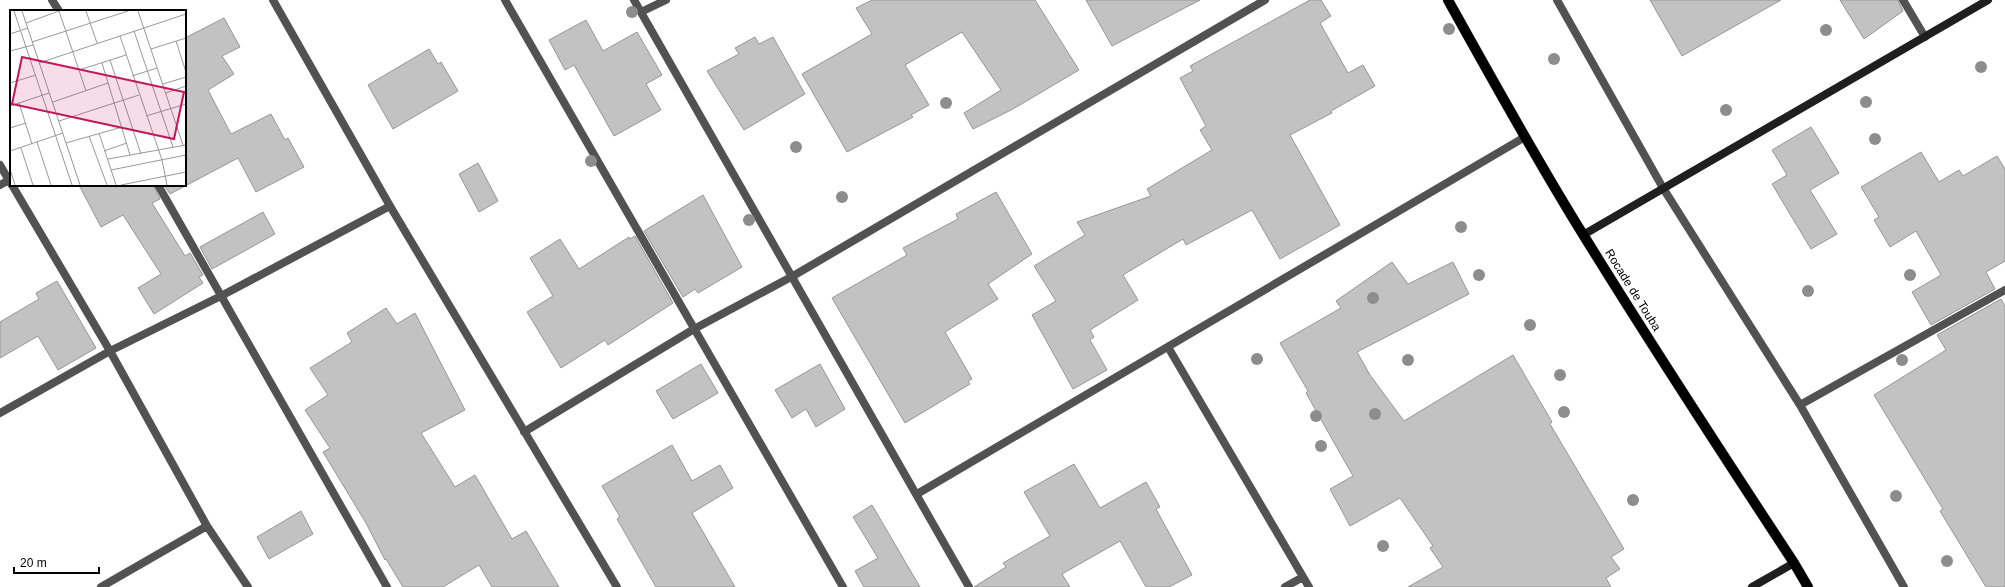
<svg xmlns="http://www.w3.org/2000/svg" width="2005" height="587" viewBox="0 0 2005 587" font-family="Arial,sans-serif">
	<rect width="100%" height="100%" fill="#fff"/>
	<path fill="#c2c2c2" stroke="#969696" d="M872,0h163l44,70 -66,39 -40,20 -9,-16 37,-23 -39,-58 -57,33 24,40 -18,10 2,2 -66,35 -45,-78 70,-40 -16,-26z
		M1086,0h114l-88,46z
		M1310,0h11l10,16 -11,7 28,50 15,-8 12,21 -44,25 1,2 -42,22 50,90 -60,34 -28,-49 -66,35 -3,-6 -60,36 15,25 -48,30 4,7 -4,3 17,30 -34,19 -41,-74 24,-14 -22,-35 51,-31 -8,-13 74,-26 -4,-7 65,-39 -12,-20 6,-4 -26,-48 13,-7 -3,-5z
		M1650,0h131l-99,56z
		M1840,0h58l5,11 -39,28z
		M224,18l16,29 -18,9 12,18 -26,16 23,44 40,-20 14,26 3,-2 16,29 -48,25 -18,-34 -68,36 -6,-9h21v-147z
		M586,20l17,31 34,-19 25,43 -16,9 15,26 -47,26 -40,-71 -9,5 -16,-30z
		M755,37l4,7 14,-7 32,57 -61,36 -37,-59 32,-17 -4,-6z
		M429,49l9,15 3,-2 17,29 -65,38 -25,-44z
		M1811,127l28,46 -29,17 27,44 -26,15 -39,-65 15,-9 -15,-25z
		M1921,152l18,30 20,-12 4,6 34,-20 8,13v92l-19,11 9,17 -64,36 -19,-33 29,-17 -25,-44 -26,16 -16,-27 5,-3 -18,-30z
		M478,163l20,38 -19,11 -20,-38z
		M79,185h74l7,14 -8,4 33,53 5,-3 13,22 -4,2 4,6 -49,31 -16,-26 23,-14 -38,-59 -22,12z
		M996,192l36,62 -44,30 10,15 -53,33 27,47 -4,2 2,3 -65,39 -73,-125 75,-43 -4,-7 55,-29 -2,-5z
		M703,195l39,72 -44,26 -3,-4 -12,8 -39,-66z
		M263,212l12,22 -63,35 -12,-22z
		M635,236l38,67 -65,42 -3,-5 -44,28 -34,-56 26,-16 -23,-38 30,-19 19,30 50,-32 1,2z
		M1392,262l16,22 45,-22 16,32 -112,58 13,23 34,46 109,-66 39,67 -2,2 74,125 -13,8 9,12 -14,9 5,9h-203l35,-20 -13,-19 3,-2 -33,-48 -50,28 -20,-37 23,-13 -47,-83 2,-2 -28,-48 61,-35 -5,-7z
		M57,281l39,67 -38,22 -20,-34 -38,22v-36l39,-23 -3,-6z
		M2001,299l4,7v281h-19l-46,-76 3,-2 -69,-114 72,-45 -9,-15z
		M386,308l11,16 18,-11 50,97 -44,23 34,54 20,-12 37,64 14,-8 33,56h-67l-13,-22 -36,22h-40l-17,-28 -1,1 -19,-37 -43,-71 7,-4 -25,-38 23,-15 -18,-27 42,-26 -5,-9z
		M701,364l17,29 -45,26 -17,-28z
		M820,364l25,45 -29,18 -10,-18 -14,9 -17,-28z
		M672,445l20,36 28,-16 13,23 -41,25 43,74h-79l-39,-68 3,-2 -18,-31z
		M1074,464l26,44 46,-26 14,25 -4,2 36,66 -23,12h-23l-26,-46 -58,33 8,13h-96l32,-20 -3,-4 47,-27 -26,-44z
		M872,505l48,82h-56l-9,-16 23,-13 -25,-41z
		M301,511l12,23 -44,25 -12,-22z"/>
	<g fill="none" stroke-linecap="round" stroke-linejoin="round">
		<g stroke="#dbdbdb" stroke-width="11">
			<path id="primary" d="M1448,0c44,79 88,159 136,236 68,110 139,219 210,327l14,24"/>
		</g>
		<path stroke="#525252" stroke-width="8" d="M0,185l9,-5"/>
		<path stroke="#525252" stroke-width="8" d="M52,0l7,11
			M273,0l117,206 227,381
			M505,0l338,587
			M634,0l335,587
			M1557,0l106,188 137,217 104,182
			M1903,0l22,37
			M641,12l25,-12
			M0,165l11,19
			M12,185l98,166 97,175 41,61
			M158,185l229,402
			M1168,347l141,240
			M1800,405l205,-115
			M0,413l110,-62 111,-55 169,-90
			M524,432l170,-103 99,-53 472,-276
			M917,494l608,-357
			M101,587l106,-61
			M1285,587l18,-10"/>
		<path stroke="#1f1f1f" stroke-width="8" d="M1583,235l405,-235
			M1752,587l42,-24"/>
		<use href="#primary" stroke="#000" stroke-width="10"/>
	</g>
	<g fill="#8d8d8d">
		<circle cx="632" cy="12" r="6"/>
		<circle cx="1449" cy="29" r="6"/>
		<circle cx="1826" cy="30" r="6"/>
		<circle cx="1554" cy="59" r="6"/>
		<circle cx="1981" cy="67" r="6"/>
		<circle cx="1866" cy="102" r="6"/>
		<circle cx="946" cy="103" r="6"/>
		<circle cx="1726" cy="110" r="6"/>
		<circle cx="1875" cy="139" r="6"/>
		<circle cx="796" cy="147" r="6"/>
		<circle cx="591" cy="161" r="6"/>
		<circle cx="842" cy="197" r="6"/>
		<circle cx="749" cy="220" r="6"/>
		<circle cx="1461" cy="227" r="6"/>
		<circle cx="1479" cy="275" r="6"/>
		<circle cx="1910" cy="275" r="6"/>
		<circle cx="1808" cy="291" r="6"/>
		<circle cx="1373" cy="298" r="6"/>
		<circle cx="1530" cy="325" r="6"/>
		<circle cx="1257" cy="359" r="6"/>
		<circle cx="1408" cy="360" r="6"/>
		<circle cx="1902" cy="360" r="6"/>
		<circle cx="1560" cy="375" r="6"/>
		<circle cx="1564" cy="412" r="6"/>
		<circle cx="1375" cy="414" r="6"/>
		<circle cx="1316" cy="416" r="6"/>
		<circle cx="1321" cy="446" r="6"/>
		<circle cx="1896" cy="496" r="6"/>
		<circle cx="1633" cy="500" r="6"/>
		<circle cx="1383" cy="546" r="6"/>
		<circle cx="1947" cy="561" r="6"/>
	</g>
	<g text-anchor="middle" stroke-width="3" stroke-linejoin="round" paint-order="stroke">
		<g font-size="12" fill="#000" stroke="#fff">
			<text transform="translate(1633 290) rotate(58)" y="4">Rocade de Touba</text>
		</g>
	</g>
	<g transform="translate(10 10)">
		<rect width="176" height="176" fill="#fff"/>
		<path fill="none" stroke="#999" stroke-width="1" d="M4,1l58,174M12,1l58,174M49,1l27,80M76,1l11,32M128,1l45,134M16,13l33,-12M124,21l39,116M0,24l18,-6M110,26l42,124 5,25M166,31l10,31M22,32l96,-31M141,39l35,-11M0,41l23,-6M100,50l31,94M29,53l147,-49M92,53l28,92M69,60l47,-15M122,66l25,-8M0,73l26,-8M153,74l23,-7M156,83l20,-7M43,92l55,-19M9,93l13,41M0,96l39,-13M136,106l40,-12M49,111l80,-26M0,118l16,-5M89,123l17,52M79,126l18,49M27,132l14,43M56,133l56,-16M11,138l12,37M0,141l53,-18M94,141l23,-8M98,149l78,-14M0,159l5,16M101,160l75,-15M111,175l65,-13"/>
		<path fill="#c2185b" fill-opacity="0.15" stroke="#c2185b" stroke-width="2" d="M12,47l162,35 -10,47 -162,-35z"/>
		<rect width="176" height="176" fill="none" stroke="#000" stroke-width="2"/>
	</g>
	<path d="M14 567v6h85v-6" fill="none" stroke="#000000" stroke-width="2"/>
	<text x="20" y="567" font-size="12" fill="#000000" stroke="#ffffff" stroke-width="3" paint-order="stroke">20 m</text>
</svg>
